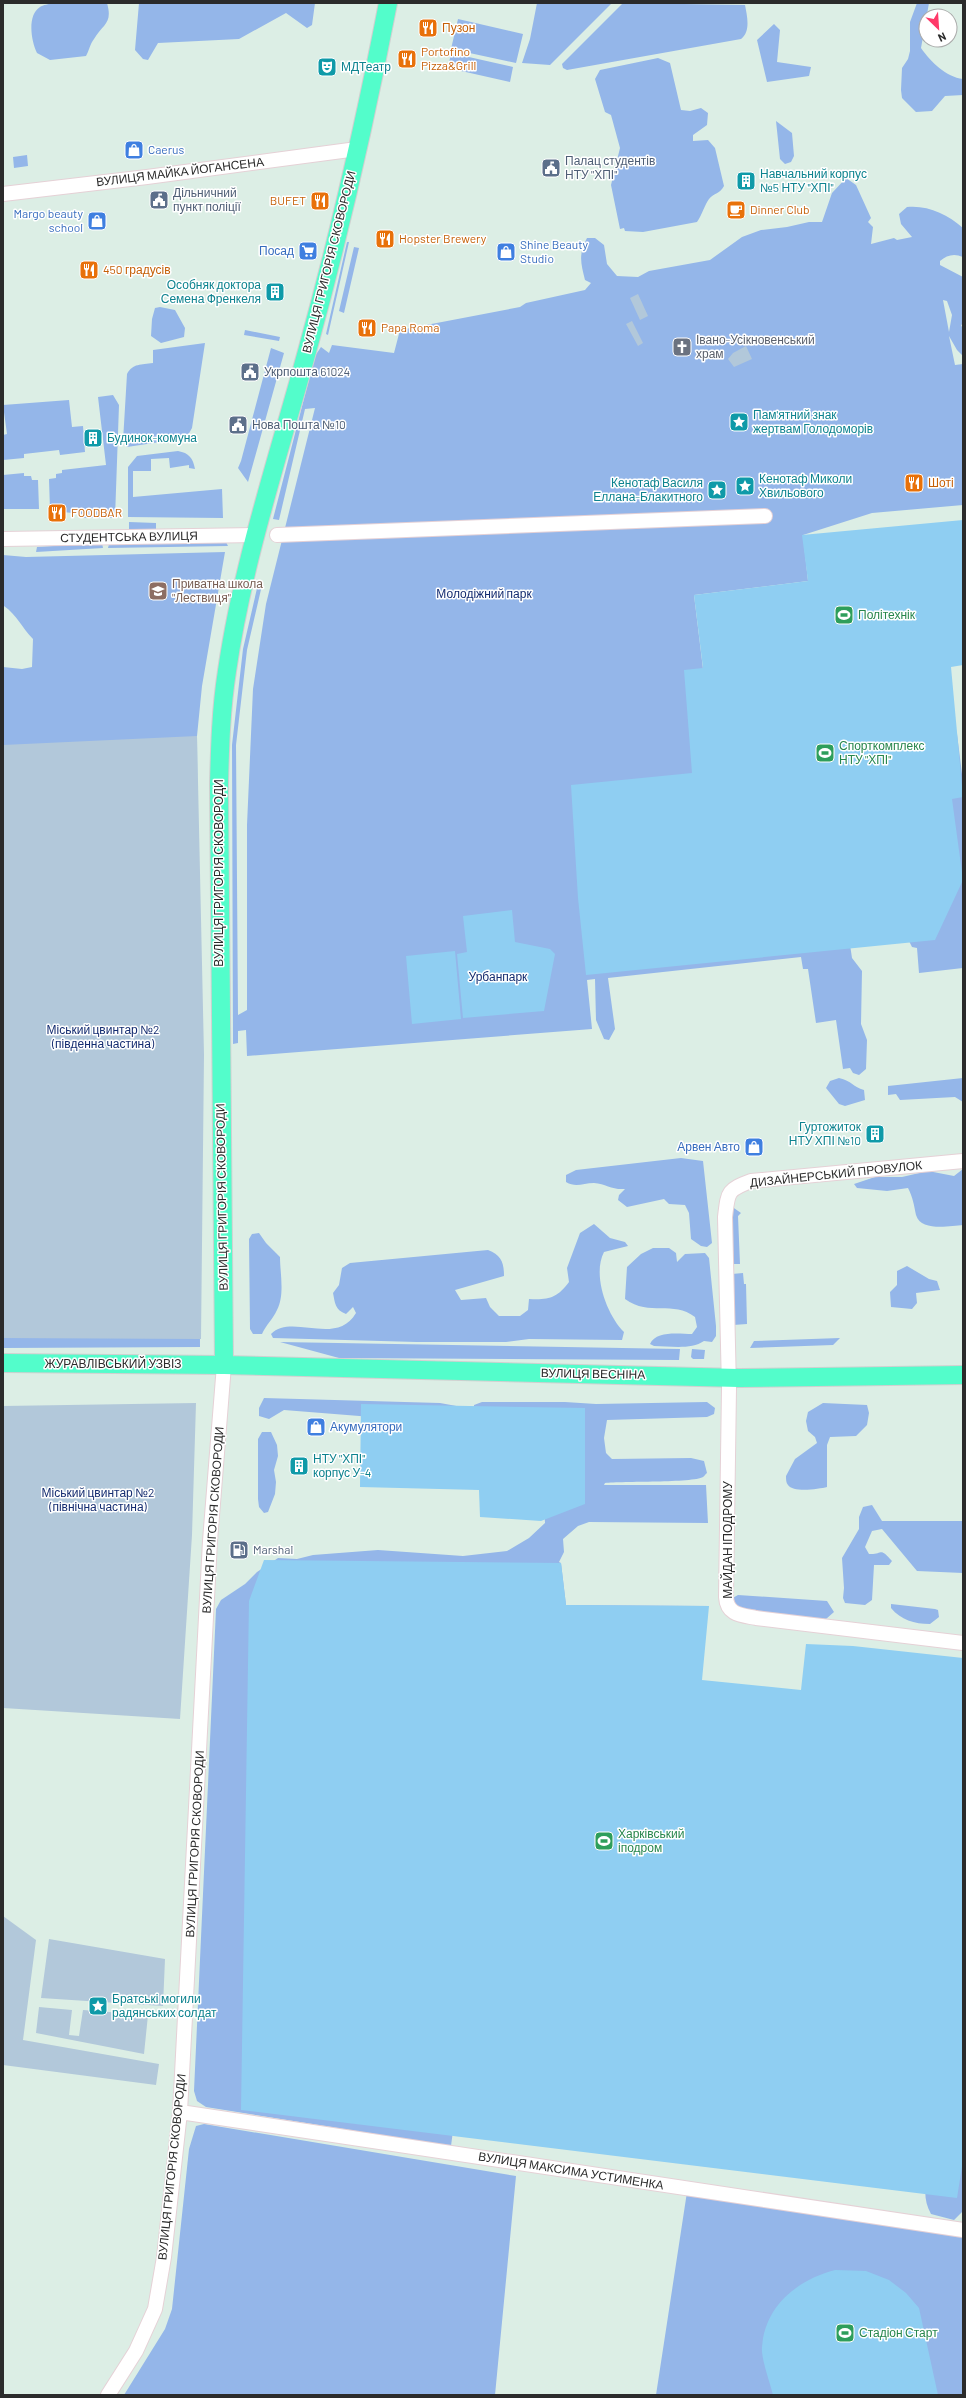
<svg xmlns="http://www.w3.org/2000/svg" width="966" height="2398" viewBox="0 0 966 2398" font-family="Barlow,sans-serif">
	<rect width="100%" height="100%" fill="#dceee5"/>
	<path fill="#94b6e9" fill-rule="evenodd" d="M53,3h54c6,21 -4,21 -13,36 -4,5 -5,12 -8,17l-36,4 -13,-7c-6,-12 -10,-38 3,-46 3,-2 9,-3 13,-4z
		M139,3h176l-3,22 -5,3 -21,-15 -47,26 -81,4 -10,17 -5,-1 -8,-9z
		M537,3h75l-62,62 -28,-2 8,-24z
		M623,3l122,2c2,11 6,26 -4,34l-174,31 -4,-2 -1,-4z
		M917,3h12l-8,45c10,14 25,29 42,31v16l-18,1 -13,15 -16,1 -14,-14 -1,-8 1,-22 6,-9 2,-8v-29z
		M458,19l65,15 -7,29 -65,-14z
		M774,24l6,6 -3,32 34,5 -2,9 -42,6 -10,-42z
		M451,53l62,14 -3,15 -62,-14z
		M658,58l12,5 11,47 9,1 11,-3 7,5 -1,12 -14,10v6l15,-1 7,8 9,38c-4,8 -10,7 -15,13 -4,5 -7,16 -12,23l-54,10 -18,-1 -1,-3 -4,1 -9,-44 9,-37 -9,-33 -6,-3 -10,-33 5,-9z
		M776,121l16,12 2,23 -3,6 -6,2 -5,-5z
		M27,155l1,11 -14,2 -1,-11z
		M846,178l10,7 15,33 -3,4 5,5 -2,17 23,-6 3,2 15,-3 -11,-13 -2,-10 8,-7c21,-2 40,7 56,21v29c-9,-4 -16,-2 -23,4v4l23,12v47l-2,1 2,4v27l-6,-6 -8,-14 6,29 8,-1v141l-91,8 -69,22 5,46 -114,14 9,74 235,68 19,-3 6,48v186l-44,5 -2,-25 -5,-1 -4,-8 -59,-1 3,20 10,13 -1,53 6,16 -1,29 -7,6 -6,-2 -3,-5 -7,1 -7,-49 -20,3 -8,-54h-5l-2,-12 -193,21 7,51 -6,11 -5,-1 -8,-19 -1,-41 -8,1 5,49 -345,27 -1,-26 -8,1v12l-5,1 -1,-299 11,-96 15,-65 4,1 -15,65 -11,95 2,270 9,-5v-185l6,-136 13,-85 49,-196 -10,1 -26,111 -6,-1 42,-163 6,-9 8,6 3,-8 62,8 6,-23 120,-23 6,-4 59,-13 6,-7 -6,-3c-4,-16 -7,-26 2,-42h8l9,7 3,19 10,12 21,1 11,-6 61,-11 32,-23 19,-7 26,-3 22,-5h13l10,-29zM943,300l4,1 5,14 -3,17z
		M347,242h2l-21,93 -2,-1z
		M354,247l5,1 -15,65 -5,-2z
		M160,307l15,3 10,18 -1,9 -23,6 -10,-7 1,-17 3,-11z
		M245,330l35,7 -1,4 -35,-6z
		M205,343l-13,85 -4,7 -8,4 -53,8 -4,-6 4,-67c6,-11 14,-9 26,-11v-13z
		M271,348l13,5 -36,129 -10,-14 3,-7z
		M113,395l6,10 -4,113h-33v-4l-19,-2 -3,-2h-10l-1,-31 7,-1v-4l6,-1v-3l44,-5 -8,-68z
		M69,400l3,27 11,-1 2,26 -25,3 -1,-5 -35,4v4l-21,2v-25l4,-1 -4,-29z
		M178,451c11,2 15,7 17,18l-6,-1v-3l-19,3 -1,-10 -18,1v12h-18v26l89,-8 1,29 -95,-1v-50l9,-11z
		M24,473v3h7l1,4h6l1,29h-36v-34z
		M129,522l27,1v8l-27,-1z
		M226,542l2,4 -120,2 1,-4z
		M102,543l1,5 -67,4 1,-5z
		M225,552l-23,134 -5,50 3,611 -197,1v-681l19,2 10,-2 1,-28c-11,-11 -16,-24 -29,-33l-1,-51 23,2z
		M839,1078c13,3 14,9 25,12l1,10 -20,6 -6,-2 -13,-16 4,-7z
		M963,1078v24l-8,-5 -55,3 -4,-6 -8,1v-9z
		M681,1158l22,3 9,82 -5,4 -6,-1 -10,-7 -2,-26 -4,-8 -16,-1 -5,-5 -37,8 -9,-7 1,-5 6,-6c-13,1 -19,-5 -31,-6 -11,0 -18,5 -28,-1v-7l10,-5z
		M963,1169v56c-13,1 -42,7 -47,-10 -2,-10 -3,-17 -8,-27l-21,3 -30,-3 -3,-4 21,-7h27l26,-6 26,5z
		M731,1206l10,7 -3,3 2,48h-9z
		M594,1224l16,14 15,4 3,4 -24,6c-12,23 3,63 20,80l-2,8 -93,-1 -23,3h-89l-144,-4 -2,-4c21,-21 65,13 85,-21l-3,-6 -7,7c-11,-4 -11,-11 -13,-21l6,-8 3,-17 8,-5 138,-13c13,5 16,12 16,26l-49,14 6,10 25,-2 4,9 9,9h21l8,-6 1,-11c20,1 28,-1 40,-17l-2,-14 13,-35z
		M259,1233l7,10 14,14c0,16 5,38 -3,53 -4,9 -11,15 -15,24h-9l-3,-5 -1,-90 3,-5z
		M653,1248h16l7,5 1,9 8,-8 20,-1 4,5 7,68v10l-4,6 -8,-1c-13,9 -34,5 -50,5l-4,-2c6,-14 30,-10 42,-10l5,-7 -2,-10c-22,-17 -45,0 -70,-18l2,-32 14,-13z
		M907,1266l22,13 8,2 3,9 -24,3 1,10 -5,6 -21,-2 -1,-15 7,-7v-14z
		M743,1273l1,11h2l1,40 -14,1 -1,-51z
		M840,1338l-7,7 -83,3 4,-7z
		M280,1342l400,7 -1,11 -340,-2z
		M692,1349l13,1 -1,9h-11l-2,-2z
		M264,1398l176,5 22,4 -90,10 -88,-7 -15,9 -10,-3v-8z
		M482,1402h83l31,2 111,-2 8,6 -1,6 -7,3 -100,3 -3,18 2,15 6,6 79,-1 13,3 3,12c-2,1 -2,3 -4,4 -10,6 -82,4 -98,6l-1,2h102l2,38 -119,-1 -11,4 -15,13 1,13 -5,10 2,1 5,42 143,1 -240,403 -18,137 -245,-39 -9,-6 -3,-10 22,-482 5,-9 24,-16 12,-12 21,-14 19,1 16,-4 65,-5 85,6 44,-5 22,-13 16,-15 -1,-18 -70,-95v-5z
		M823,1403l44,2 2,8 -2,12 -11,11 -26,1 -3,8v42c-8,2 -34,6 -39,-2 -2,-2 -2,-6 -2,-9l9,-17 22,-16 -2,-6 -7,-6 -2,-10 2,-9z
		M262,1432h9l6,13 1,11 -4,14 2,12 -1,12 -7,18 -4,1 -5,-6 -1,-8v-60z
		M872,1505l10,16h81v52l-46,-2 -35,-42 -10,2 -7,16 4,7c14,1 10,-8 23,7l-3,4h-15l-2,35 -7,5 -20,-2 -2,-5 1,-10 -2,-30 17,-29v-12l4,-10z
		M738,1595l89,6 7,11 -8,7 -88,-7 -7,-13z
		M891,1604l44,5 3,1 1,7 -9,7c-16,0 -29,-4 -39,-16z
		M963,2119v92l-9,9 -23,-6c-19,-34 14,-68 32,-95z
		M204,2124l312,52 -21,219h-371l41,-66 7,-20 17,-160 7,-23z
		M687,2192l276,44v159h-307z"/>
	<path fill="#b2c8da" d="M638,294l10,22 -8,4 -10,-22z
		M632,321l11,22 -5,3 -12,-22z
		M746,346l6,13 -18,8 -6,-8 5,-6z
		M197,736l7,319 -3,284 -198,-1v-593z
		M196,1403l-4,132 -12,184 -177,-11v-302z
		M3,1916l33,24 -13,100 136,24 -3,21 -153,-20z
		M49,1939l116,20 -2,47 -122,-8z
		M39,2007l33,3 -3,25 10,1 4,-26 65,5 -4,39 -108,-21z"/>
	<path fill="#8fcef2" d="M963,520v145l-12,2 12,130 -11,2 11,81 -28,60 -349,35 -8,-77 -7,-113 121,-12 -8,-103 19,-2 -9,-73 114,-14 -6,-46z
		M512,910l3,32 35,7 5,5 -11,57 -81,7 -6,-64 10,-2 -4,-36z
		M455,951l6,68 -49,5 -6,-68z
		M361,1404l224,4v96l-44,17 -61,-4 -1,-27 -119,-3z
		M264,1560l297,3 5,42 143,1 -7,74 99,10 5,-46 47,2 110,12v502l-6,38 -716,-88 8,-509z
		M835,2270l31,1 23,9 17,13 13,15 19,87h-165c-3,-13 -12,-36 -11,-48 3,-41 35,-67 73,-77z"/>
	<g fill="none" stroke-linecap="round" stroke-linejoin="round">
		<g stroke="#e5d1d6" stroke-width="16">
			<path id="minor" d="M3,194l144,-17 210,-28
				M277,535l488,-19
				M3,539l253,-4
				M963,1161l-212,20c-24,9 -23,11 -26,36l4,171 -3,209c1,18 15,18 30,21l207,25
				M180,2112l783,118
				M108,2395l28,-44 19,-42 9,-52 16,-145 30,-571 14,-176"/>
		</g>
		<g stroke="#d0d0d0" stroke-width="20">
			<path id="major" d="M3,1363l221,2 515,13 224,-3
				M224,1365l-5,-581c1,-38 2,-75 8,-113 16,-111 53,-219 82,-327 31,-112 57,-227 79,-341"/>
		</g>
		<use href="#minor" stroke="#fff" stroke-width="14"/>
		<use href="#major" stroke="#53fdcb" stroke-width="18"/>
	</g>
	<defs>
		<g id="restaurant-square" transform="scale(1)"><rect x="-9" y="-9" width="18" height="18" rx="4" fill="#e8710a" stroke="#fff"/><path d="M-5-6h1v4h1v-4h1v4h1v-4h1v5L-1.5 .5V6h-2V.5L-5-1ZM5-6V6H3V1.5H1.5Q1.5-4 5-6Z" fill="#fff"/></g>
		<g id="theatre-square" transform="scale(1)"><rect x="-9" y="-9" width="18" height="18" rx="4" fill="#0f9aa8" stroke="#fff"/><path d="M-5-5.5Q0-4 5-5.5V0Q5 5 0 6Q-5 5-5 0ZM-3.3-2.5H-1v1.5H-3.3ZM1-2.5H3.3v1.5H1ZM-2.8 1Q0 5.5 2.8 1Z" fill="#fff"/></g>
		<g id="shop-square" transform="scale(1)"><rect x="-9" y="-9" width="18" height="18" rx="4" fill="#3f7fe0" stroke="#fff"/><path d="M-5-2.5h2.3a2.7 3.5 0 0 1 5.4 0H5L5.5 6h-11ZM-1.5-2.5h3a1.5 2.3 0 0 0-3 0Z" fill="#fff"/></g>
		<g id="civic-square" transform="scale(1)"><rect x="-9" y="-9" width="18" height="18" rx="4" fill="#5c6f8a" stroke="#fff"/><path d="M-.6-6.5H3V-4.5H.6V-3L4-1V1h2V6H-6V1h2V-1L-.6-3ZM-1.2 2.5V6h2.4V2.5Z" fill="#fff"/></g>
		<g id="building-square" transform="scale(1)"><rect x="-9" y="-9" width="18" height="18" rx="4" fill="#0f9aa8" stroke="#fff"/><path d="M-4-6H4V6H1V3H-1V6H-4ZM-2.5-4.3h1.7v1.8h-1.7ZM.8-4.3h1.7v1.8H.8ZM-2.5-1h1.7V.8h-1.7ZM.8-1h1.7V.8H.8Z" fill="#fff"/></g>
		<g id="cafe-square" transform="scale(1)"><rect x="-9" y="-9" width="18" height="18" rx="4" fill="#e8710a" stroke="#fff"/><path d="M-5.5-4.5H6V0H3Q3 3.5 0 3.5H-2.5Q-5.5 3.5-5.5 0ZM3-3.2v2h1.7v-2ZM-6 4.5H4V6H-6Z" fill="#fff"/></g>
		<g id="supermarket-square" transform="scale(1)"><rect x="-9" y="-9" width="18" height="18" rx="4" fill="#3f7fe0" stroke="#fff"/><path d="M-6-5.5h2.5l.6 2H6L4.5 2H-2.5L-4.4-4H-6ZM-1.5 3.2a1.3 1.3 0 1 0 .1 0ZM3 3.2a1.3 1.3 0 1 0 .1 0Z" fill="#fff"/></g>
		<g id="church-square" transform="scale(1)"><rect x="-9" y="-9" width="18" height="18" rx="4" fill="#6b7280" stroke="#fff"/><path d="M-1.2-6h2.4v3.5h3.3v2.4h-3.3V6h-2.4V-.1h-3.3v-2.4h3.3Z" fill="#fff"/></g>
		<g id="sight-square" transform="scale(1)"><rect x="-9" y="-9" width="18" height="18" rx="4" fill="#0f9aa8" stroke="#fff"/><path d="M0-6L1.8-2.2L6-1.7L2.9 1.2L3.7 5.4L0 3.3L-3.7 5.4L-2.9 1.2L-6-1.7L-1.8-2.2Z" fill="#fff"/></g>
		<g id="school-square" transform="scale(1)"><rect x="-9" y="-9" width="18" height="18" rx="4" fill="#8d6e63" stroke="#fff"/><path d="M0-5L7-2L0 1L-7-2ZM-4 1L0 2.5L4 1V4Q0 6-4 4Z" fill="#fff"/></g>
		<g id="stadium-square" transform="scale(1)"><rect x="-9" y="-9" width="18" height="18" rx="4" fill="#2e9e5b" stroke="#fff"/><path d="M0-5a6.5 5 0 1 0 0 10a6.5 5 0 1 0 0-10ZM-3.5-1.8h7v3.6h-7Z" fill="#fff"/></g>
		<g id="fuel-square" transform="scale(1)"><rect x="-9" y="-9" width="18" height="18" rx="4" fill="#5c6f8a" stroke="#fff"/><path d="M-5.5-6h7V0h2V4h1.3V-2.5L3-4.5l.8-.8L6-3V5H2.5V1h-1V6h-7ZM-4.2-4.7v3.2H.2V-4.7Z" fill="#fff"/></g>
	</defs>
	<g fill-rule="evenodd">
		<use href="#restaurant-square" x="428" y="28"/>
		<use href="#restaurant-square" x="407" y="59"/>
		<use href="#theatre-square" x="327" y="67"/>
		<use href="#shop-square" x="134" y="150"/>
		<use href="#civic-square" x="551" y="168"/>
		<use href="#building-square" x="746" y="181"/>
		<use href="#civic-square" x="159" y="200"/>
		<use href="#restaurant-square" x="320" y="201"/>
		<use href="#cafe-square" x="736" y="210"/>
		<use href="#shop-square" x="97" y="221"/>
		<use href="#restaurant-square" x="385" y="239"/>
		<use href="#supermarket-square" x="308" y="251"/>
		<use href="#shop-square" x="506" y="252"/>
		<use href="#restaurant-square" x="89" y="270"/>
		<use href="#building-square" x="275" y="292"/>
		<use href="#restaurant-square" x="367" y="328"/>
		<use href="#church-square" x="682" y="347"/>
		<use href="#civic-square" x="250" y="372"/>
		<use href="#sight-square" x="739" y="422"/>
		<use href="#civic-square" x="238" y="425"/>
		<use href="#building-square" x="93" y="438"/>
		<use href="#restaurant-square" x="914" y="483"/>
		<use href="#sight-square" x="745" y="486"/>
		<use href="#sight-square" x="717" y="490"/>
		<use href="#restaurant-square" x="57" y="513"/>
		<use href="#school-square" x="158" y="591"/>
		<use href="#stadium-square" x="844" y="615"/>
		<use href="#stadium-square" x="825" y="753"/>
		<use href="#building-square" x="875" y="1134"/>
		<use href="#shop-square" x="754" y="1147"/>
		<use href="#shop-square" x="316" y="1427"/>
		<use href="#building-square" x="299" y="1466"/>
		<use href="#fuel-square" x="239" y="1550"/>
		<use href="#stadium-square" x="604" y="1841"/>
		<use href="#sight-square" x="98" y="2006"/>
		<use href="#stadium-square" x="845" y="2333"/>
	</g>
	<g text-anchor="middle" stroke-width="3" stroke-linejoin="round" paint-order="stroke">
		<g font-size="12" fill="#c56008" stroke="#fff" text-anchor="start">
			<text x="442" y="32">Пузон</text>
			<text x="421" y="56">Portofino<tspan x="421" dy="14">Pizza&amp;Grill</tspan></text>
			<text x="306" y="205" text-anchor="end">BUFET</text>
			<text x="750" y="214">Dinner Club</text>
			<text x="399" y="243">Hopster Brewery</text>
			<text x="103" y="274">450 градусів</text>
			<text x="381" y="332">Papa Roma</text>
			<text x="928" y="487">Шоті</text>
			<text x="71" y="517">FOODBAR</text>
		</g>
		<g font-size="12" fill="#0d838f" stroke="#fff" text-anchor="start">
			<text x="341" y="71">МДТеатр</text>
			<text x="760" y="178">Навчальний корпус<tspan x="760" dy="14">№5 НТУ "ХПІ"</tspan></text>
			<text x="261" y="289" text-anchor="end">Особняк доктора<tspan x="261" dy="14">Семена Френкеля</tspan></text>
			<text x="753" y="419">Пам'ятний знак<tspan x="753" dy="14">жертвам Голодоморів</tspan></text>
			<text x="107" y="442">Будинок-комуна</text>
			<text x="759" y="483">Кенотаф Миколи<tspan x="759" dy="14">Хвильового</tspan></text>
			<text x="703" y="487" text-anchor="end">Кенотаф Василя<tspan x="703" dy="14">Еллана-Блакитного</tspan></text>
			<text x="861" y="1131" text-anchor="end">Гуртожиток<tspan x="861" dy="14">НТУ ХПІ №10</tspan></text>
			<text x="313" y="1463">НТУ "ХПІ"<tspan x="313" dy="14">корпус У-4</tspan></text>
			<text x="112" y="2003">Братські могили<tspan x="112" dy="14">радянських солдат</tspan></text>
		</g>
		<g font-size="12" fill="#366cbe" stroke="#fff" text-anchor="start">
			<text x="148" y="154">Caerus</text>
			<text x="83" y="218" text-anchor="end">Margo beauty<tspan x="83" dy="14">school</tspan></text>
			<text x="520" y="249">Shine Beauty<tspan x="520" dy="14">Studio</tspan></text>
			<text x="294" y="255" text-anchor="end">Посад</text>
			<text x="740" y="1151" text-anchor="end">Арвен Авто</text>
			<text x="330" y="1431">Акумулятори</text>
		</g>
		<g font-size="12" fill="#4e5e75" stroke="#fff" text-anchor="start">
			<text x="565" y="165">Палац студентів<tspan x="565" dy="14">НТУ "ХПІ"</tspan></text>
			<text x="173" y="197">Дільничний<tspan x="173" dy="14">пункт поліції</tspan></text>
			<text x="264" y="376">Укрпошта 61024</text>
			<text x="252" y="429">Нова Пошта №10</text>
			<text x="253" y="1554">Marshal</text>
		</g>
		<g font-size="12" fill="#2b2b2b" stroke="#fff">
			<text transform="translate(180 172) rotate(-7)" y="4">ВУЛИЦЯ МАЙКА ЙОГАНСЕНА</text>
			<text transform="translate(329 262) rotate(-76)" y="4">ВУЛИЦЯ ГРИГОРІЯ СКОВОРОДИ</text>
			<text transform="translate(129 537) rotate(-1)" y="4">СТУДЕНТСЬКА ВУЛИЦЯ</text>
			<text transform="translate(219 873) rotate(-90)" y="4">ВУЛИЦЯ ГРИГОРІЯ СКОВОРОДИ</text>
			<text transform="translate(836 1174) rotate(-6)" y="4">ДИЗАЙНЕРСЬКИЙ ПРОВУЛОК</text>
			<text transform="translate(222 1197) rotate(-91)" y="4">ВУЛИЦЯ ГРИГОРІЯ СКОВОРОДИ</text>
			<text x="113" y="1368">ЖУРАВЛІВСЬКИЙ УЗВІЗ</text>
			<text transform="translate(593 1374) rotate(1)" y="4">ВУЛИЦЯ ВЕСНІНА</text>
			<text transform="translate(213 1520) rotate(-86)" y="4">ВУЛИЦЯ ГРИГОРІЯ СКОВОРОДИ</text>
			<text transform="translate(728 1540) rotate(-90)" y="4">МАЙДАН ІПОДРОМУ</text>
			<text transform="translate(195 1844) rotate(-87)" y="4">ВУЛИЦЯ ГРИГОРІЯ СКОВОРОДИ</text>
			<text transform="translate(172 2167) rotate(-84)" y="4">ВУЛИЦЯ ГРИГОРІЯ СКОВОРОДИ</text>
			<text transform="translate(571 2171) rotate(9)" y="4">ВУЛИЦЯ МАКСИМА УСТИМЕНКА</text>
		</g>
		<g font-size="12" fill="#5b616d" stroke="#fff" text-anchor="start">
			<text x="696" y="344">Івано-Усікновенський<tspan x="696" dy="14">храм</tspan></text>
		</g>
		<g font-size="12" fill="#785e54" stroke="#fff" text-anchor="start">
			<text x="172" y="588">Приватна школа<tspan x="172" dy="14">"Лествиця"</tspan></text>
		</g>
		<g font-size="12" fill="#142c70" stroke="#fff">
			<text x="484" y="598">Молодіжний парк</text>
			<text x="498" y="981">Урбанпарк</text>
			<text x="103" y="1034">Міський цвинтар №2<tspan x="103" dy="14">(південна частина)</tspan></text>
			<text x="98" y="1497">Міський цвинтар №2<tspan x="98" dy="14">(північна частина)</tspan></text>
		</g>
		<g font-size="12" fill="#27864d" stroke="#fff" text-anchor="start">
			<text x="858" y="619">Політехнік</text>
			<text x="839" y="750">Спорткомплекс<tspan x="839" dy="14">НТУ "ХПІ"</tspan></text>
			<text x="618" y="1838">Харківський<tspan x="618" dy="14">іподром</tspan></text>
			<text x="859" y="2337">Стадіон Старт</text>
		</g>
	</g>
	<rect width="966" height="2398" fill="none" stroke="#2b2b2b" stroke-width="8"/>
	<g transform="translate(938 28) rotate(155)"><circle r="19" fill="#ffffff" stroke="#aaaaaa"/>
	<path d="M0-3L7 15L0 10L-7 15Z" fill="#ff3969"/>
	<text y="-6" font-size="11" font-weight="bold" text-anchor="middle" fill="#2b2b2b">N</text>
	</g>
</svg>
